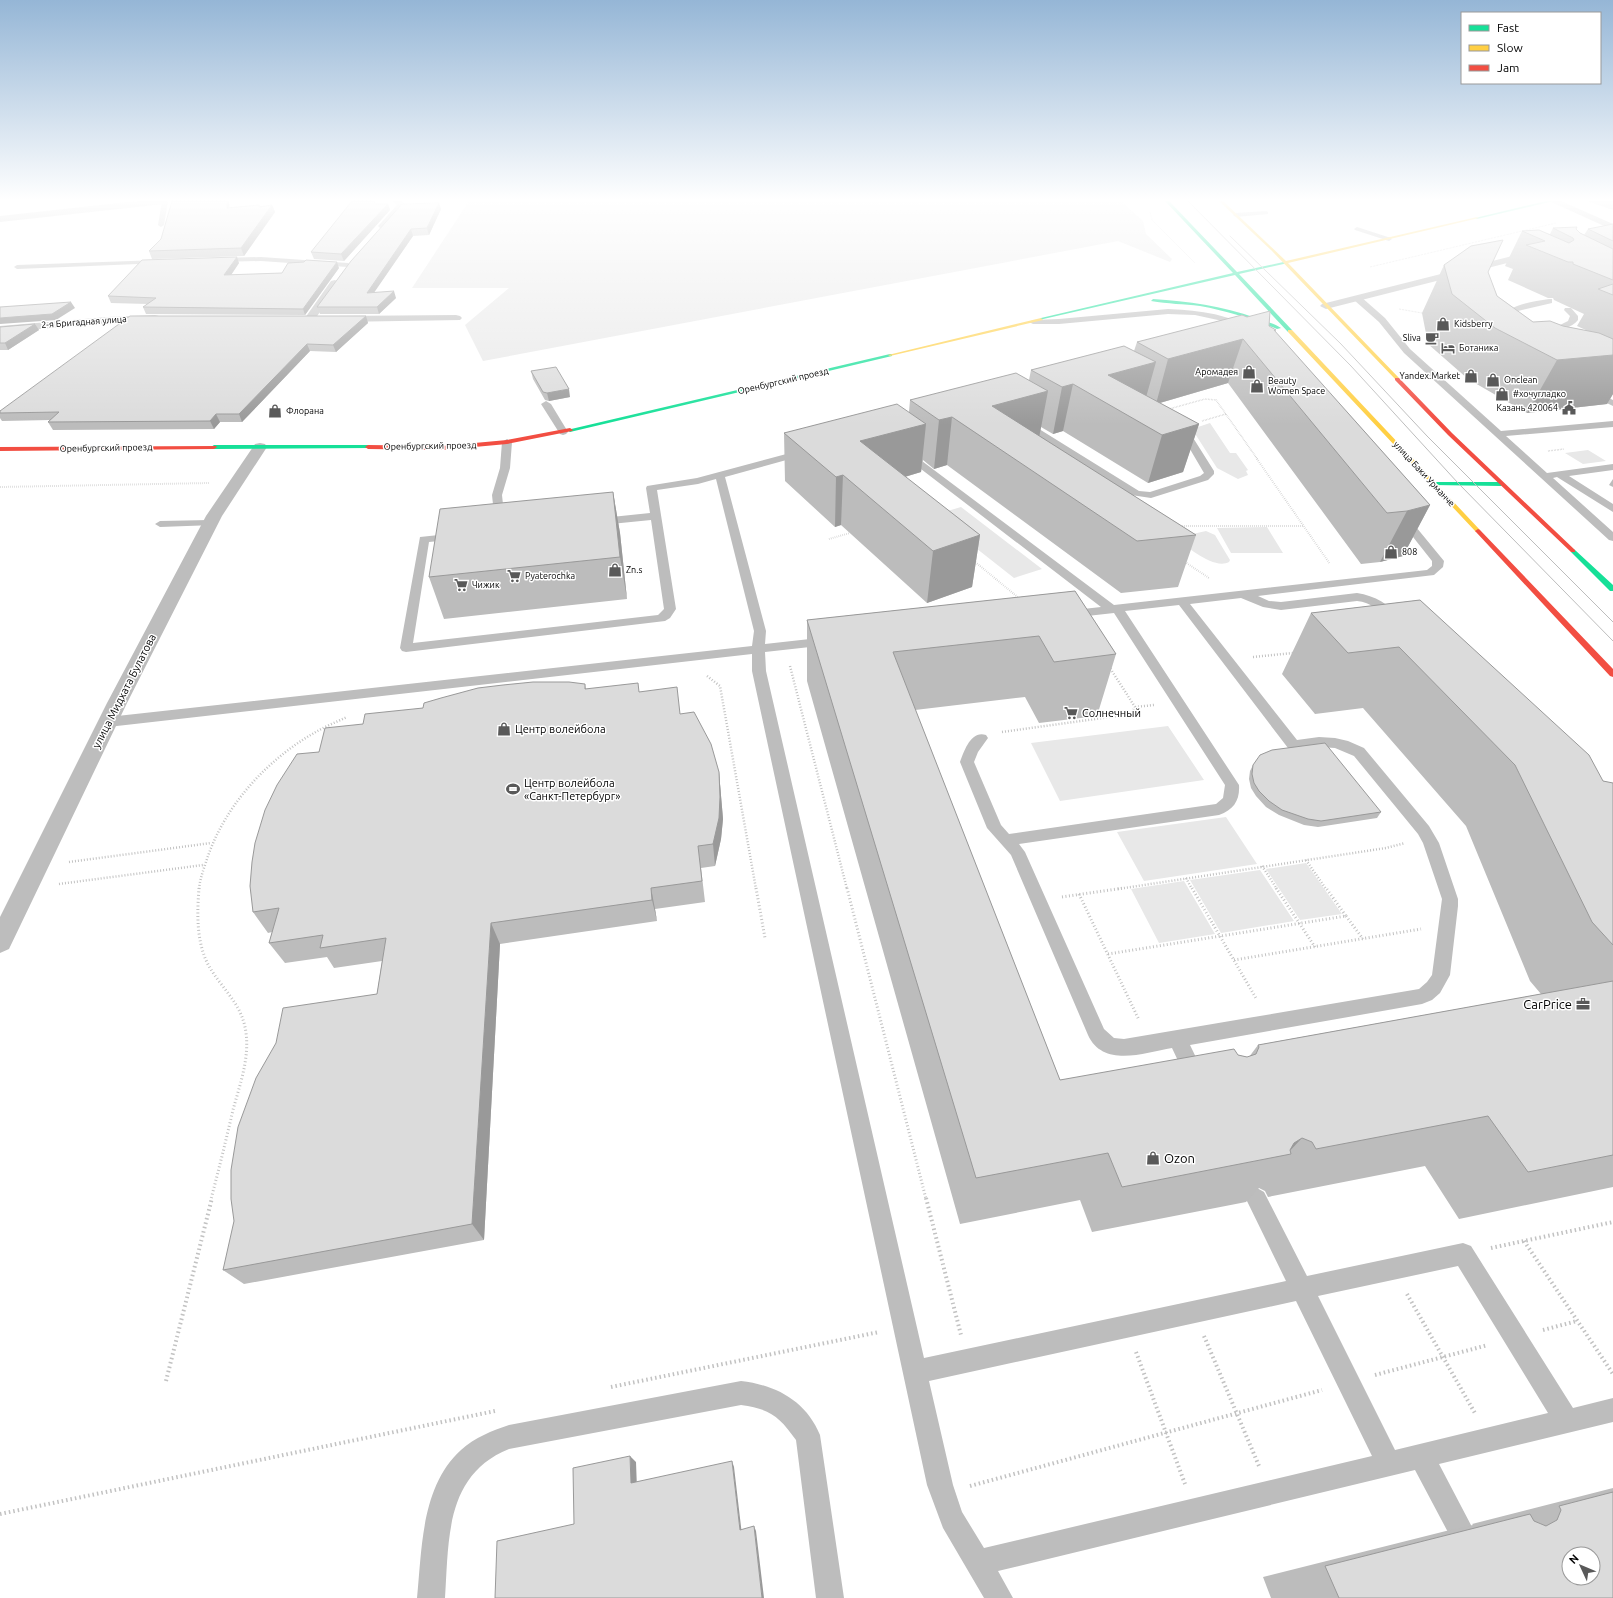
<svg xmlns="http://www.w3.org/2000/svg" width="1613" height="1598" viewBox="0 0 1613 1598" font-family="Ubuntu,sans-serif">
	<rect width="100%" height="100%" fill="#fff"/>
	<path fill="#e8e8e8" d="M469,201h652l22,20 3,13 26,25 -2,3 -52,-21 -635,120 -18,-36 44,-37h-97z
		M1210,423l20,30h6l12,17 -2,1 2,4 -10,4 -21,-11 -25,-39z
		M1588,450l18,11 -23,3 -18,-11z
		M961,507l81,62 -28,9 -80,-63z
		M1267,527l16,26h-52l-14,-25z
		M1206,531l9,4 15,25 -1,2c-15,8 -41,-15 -54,-24z
		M1168,726l36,54 -144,21 -29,-58z
		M1226,817l31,47 -113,17 -27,-49z
		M1306,863l36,51 -42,6 -34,-51z
		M1260,870l34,51 -73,12 -31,-53z
		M1184,881l31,53 -56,9 -28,-54z"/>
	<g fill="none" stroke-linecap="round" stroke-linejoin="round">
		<path stroke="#c2c2c2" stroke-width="1" stroke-dasharray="0.5 1" stroke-linecap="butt" d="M1150,212l2,8 43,43
			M1370,267l186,-44
			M1399,309l23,4"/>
		<path stroke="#c2c2c2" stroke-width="1.5" stroke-dasharray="0.5 1" stroke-linecap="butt" d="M1169,409l36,-10 11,1 42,60
			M1202,421l24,-7
			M1548,451l16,-2"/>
		<path stroke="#c2c2c2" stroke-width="2" stroke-dasharray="0.5 1.5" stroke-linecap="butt" d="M1257,459l73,105
			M0,487l209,-4
			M1178,526h125
			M829,539l21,-6
			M974,561l46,38
			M1185,562l24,16"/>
		<path stroke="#c2c2c2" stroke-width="2.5" stroke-dasharray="1 2" stroke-linecap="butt" d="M1253,657l40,-4
			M790,666l57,223
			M707,676l13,10 36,203
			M1135,707l19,-2
			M1002,732l129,-18 4,-7 -25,-39
			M1306,860l20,29
			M69,862l142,-19
			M1262,866l15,23
			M1186,878l6,11
			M59,884l144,-19
			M199,889c1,-10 4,-18 7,-27 17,-54 59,-101 108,-129 10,-6 22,-11 33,-16
			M1118,889l268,-41 19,-5"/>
		<path stroke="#c2c2c2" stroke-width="3" stroke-dasharray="1 2.5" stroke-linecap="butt" d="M199,888c-2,26 -3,56 11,80 12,20 30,35 35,59 6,28 -5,57 -12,83 -7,30 -14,59 -22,89
			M756,888l9,50
			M847,888l79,311
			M1192,888l65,112
			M1276,888l39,59
			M1079,894l60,126
			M1062,897l62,-9
			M1346,916l17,23
			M1108,954l238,-38 -20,-28
			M1234,960l187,-31"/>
		<path stroke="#c2c2c2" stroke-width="4" stroke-dasharray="1.5 3" stroke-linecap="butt" d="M926,1198l35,137
			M1524,1241l89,133
			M1491,1248l122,-26
			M1407,1294l69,121
			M1543,1330l34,-9
			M1204,1336l55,130
			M1136,1352l49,132
			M1375,1375l113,-30
			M166,1381l46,-183
			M611,1387l268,-55
			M970,1486l352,-96
			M0,1514l495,-103"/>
		<path fill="#bdbdbd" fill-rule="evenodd" d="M162,201h6l-4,24 -3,2 -3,-2z
			M1266,211l2,1v2l-32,3 -3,-2 3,-2z
			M1357,227l34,11 1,1 -3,2 -34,-11 -1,-1z
			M261,257l87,6 3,2 -3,2 -87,-6 -43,1 -3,-2 3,-2z
			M160,260l3,2 -1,1 -145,6 -3,-2 3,-2z
			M1354,296h6l25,22 25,31 91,82 112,-10v6l-107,9 41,37 66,-9v6l-44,6 44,28v8l-56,-35 -4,1 60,54v9l-4,-1 -205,-187 -25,-31 -25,-22z
			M1549,299h3v4l-34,8 -16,13h-3l-4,-2c13,-17 34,-20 54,-23z
			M1565,308h6l7,8v4c-8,10 -26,12 -38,10v-4l20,-1 8,-4 2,-5 -6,-6z
			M1168,309c21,1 63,4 79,19l-4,2 -25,-10 -23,-5 -27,-1 -109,10h-26l-4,-2 4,-2 26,-1z
			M1591,389l22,11v6l-25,-12 -1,-2 1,-2z
			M546,401l5,3 17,28 -2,2 -3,1 -3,-1 -19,-30z
			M1023,419l116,72 11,1 50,-16 4,-3 -27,-46 5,-3 3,1 29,46v3l-6,6 -57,18 -20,-3 -111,-71 -2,-2 2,-2z
			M507,439l5,3 -2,26 -8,27 3,28 -5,3 -5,-3 -3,-28 8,-27 2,-26z
			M805,449l3,1 2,2 -2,2 -83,23 41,154 -1,13 63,-7 4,1 2,3 -2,3 -4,1 -63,7 1,19 158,687 362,-77 -40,-82 4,-7 7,-4 7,4 43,84 156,-33 8,3 102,162 40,-10v24l-174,42 33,63 -4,9 -9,4 -9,-4 -35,-66 -417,101 15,27h-29l-41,-70 -16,-43 -175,-814v-17l-644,73 -5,-2 -2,-3 2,-3 5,-2 644,-71 2,-15 -38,-152 -18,5 -41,6 19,119 -6,9 -5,3 -259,31 -4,-1 -2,-3 20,-111 230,-24 -4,-25 1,-2 50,-8zM651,520l13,89 -6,6 -245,28 16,-101zM1458,1266l90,147 -153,37 -77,-154zM1296,1301l76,155 -388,92 -22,-36 -9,-27 -24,-104z
			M907,451l3,1 204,153 313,-35 5,-4v-5l-34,-43 5,-3 4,1 37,45 -1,6 -9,8 -176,21 11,5 12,1 76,-9c18,3 33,11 43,26l-2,3h-8c-10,-11 -19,-20 -33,-21l-76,9 -18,-3 -22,-9 -51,6 107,136 22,-3 16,1 13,3 16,7 65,78 10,17 19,56v7l-8,69 -10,18 -8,7 -10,4 -232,41 15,31 -3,6 -7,3 -7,-3 -16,-34c-28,5 -69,20 -84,-13l-77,-180 -24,-27 -27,-66c4,-11 11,-32 26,-27l2,3 -10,14 -4,10 27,63 8,9 207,-30 7,-6 2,-13 -111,-172 -45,5 -4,-1 -2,-3 2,-3 36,-4 -197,-151 -2,-2zM1179,605l109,143 5,2 26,-3 16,1 19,8 64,78 5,9 19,56 -10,76 -5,7 -8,7 -295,50 -10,-1 -10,-9 -79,-177 -6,-8 200,-29c15,-5 21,-15 20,-30l-114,-174z
			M210,520l4,1 1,2 -1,2 -54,2 -5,-3 5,-3z
			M741,1381c35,4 65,20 79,54l24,163h-28l-20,-158c-17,-24 -26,-31 -55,-35l-232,44c-64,26 -60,90 -64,149h-28c5,-49 4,-112 44,-148 14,-13 31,-19 48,-25z"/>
		<path fill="#bdbdbd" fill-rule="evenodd" d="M137,201h31l-4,3 -164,18v-6z
			M392,201h10l4,4 -20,23h-6l-2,-2 2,-2 17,-19z
			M1549,201h12l52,23v6z
			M1536,250l3,1 2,2 -2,2 -213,54 -6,-3 2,-2z
			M335,280l5,3 -27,39h-8l-2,-2 2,-2 26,-37z
			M155,315l4,1 2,2 -2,2 -159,12v-6l108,-9z
			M456,315l4,1 2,2 -2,2 -122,2 -4,-1 -2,-2 2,-2 4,-1z
			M260,443l5,1 2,3 -45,69 -95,187 -118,246 -9,4v-36l107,-214 99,-187 49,-72z"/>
		<path fill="#16e098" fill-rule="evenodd" d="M1165,201h4l68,71 51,-11v2l-49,11 53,56v2h-4l-53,-57 -196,45 2,-2 192,-45z
			M1546,201h8l-77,18 -2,-1z
			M1153,299c35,2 69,7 103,19 8,3 18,5 25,10l-4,1c-25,-10 -50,-18 -77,-23 -16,-2 -32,-2 -49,-5z
			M890,354h2v2l-322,76 -3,-2z
			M368,445l2,1v2l-156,1 -3,-2 3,-2z
			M1430,482h71l3,2 -3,2 -69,-1 -3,-2z
			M1573,549l2,1 38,35v6h-3l-39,-39v-2z"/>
		<path fill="#ffcf43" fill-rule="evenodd" d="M1219,201h4l63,60 191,-44 2,1 -191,45 111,115v2l-2,1 -125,-130z
			M1041,318l2,2 -153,36 -2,-1z
			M1288,330h4l188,200v2h-4l-188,-200z"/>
		<path fill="#f24e42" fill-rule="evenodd" d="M1395,378h4l53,55 123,117v2h-4l-123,-117 -53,-55z
			M570,428l3,2 -1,1 -65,13 -65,6 -74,-1 -3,-2 3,-2 74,1 65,-6z
			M216,446l1,1 -3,2 -214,2v-4z
			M1478,529l2,1 133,139v8l-3,-1 -134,-144 -1,-1z"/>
		<path stroke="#bdbdbd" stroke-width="1" d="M1188,201l163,165 107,117 155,158
			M1230,236l111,108 86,92 186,186"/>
	</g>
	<path fill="#bcbcbc" d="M1587,201h26v9z
		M439,203l2,6 -12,26 -16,1 -39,56 22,6 -17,16h-59l-3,-7z
		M375,204h13l2,6 -46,51 -30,-2 -3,-7z
		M272,205l3,7 -31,44 -92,3 -3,-8 80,-44h31z
		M1613,224v170l-6,10 -80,9 -59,-34 -40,-35 -6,-31 22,-48 44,7 9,24 36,26 30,4 25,5 -11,-5 7,-12 -30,-14 -1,-2h-5l-40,-18 5,-11 -8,-3 17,-35 28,3 3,-6 23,1 4,4 4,2 4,-6z
		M239,263l-8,12 51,-2 57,-5 -34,47 -159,-1 -3,-7 5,-3 -37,-1 -3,-7z
		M366,316l2,7 -32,29 -26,-1 -68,71h-22l-6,7 -161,1 -5,-8 2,-2 -48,1 -2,-3v-7z
		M35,324l4,6 -31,20h-8v-23z
		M1269,326l7,4 -1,2 155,173 -27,51 -23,6 -19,2 -133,-181 -68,20 39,21 -16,48 -35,11 -85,-52 -10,3 -12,-7 -2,9 157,99 -18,52 -57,6 -174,-128 -13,4 -11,-9 -2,12 -16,5 75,58 -8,52 -45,16 -86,-78 -6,2 -50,-46 -1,-48 125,-21 1,-12 119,-20 2,-10 103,-19 3,-9z
		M531,371l39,26 -21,4 -4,-1 -12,-21z
		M1613,479v8l-4,-2z
		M613,492l7,41 7,66 -183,20 -15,-42z
		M1075,591l41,63 -19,62 -58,7 -14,-26 -110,13 145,370 178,-25 9,2h2l9,-12 283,-51 -11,-13 -64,-155 -103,-118 -48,6 -33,-40 29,-61 109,-13 183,181 10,2v404l-154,32 -34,-53 -157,31 -3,-6 -6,-3 -13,14 -154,30 -12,-32 -120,24 -153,-543v-61z
		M585,684l1,5 53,3 41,22 39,58 4,47 -2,20 -6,27 -14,2 4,34 -50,7 2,12 -157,23 -16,296 -240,44 -21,-14 154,-276 5,-33 -48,7 -7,-11 -42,6 -16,-20 3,-11 -4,1 -15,-21 66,-160 44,-28 60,-16z
		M1253,765l128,47 -4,6 -59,9 -14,-2 -25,-10 -13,-8 -10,-11 -5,-8 -2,-9 1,-8z
		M1613,1488v110h-342l-8,-21 183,-46 27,-6 -1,-1z"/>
	<path fill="#999" d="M227,201h2l1,14 -3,-7z
		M439,203l2,6 -12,26 -2,-7z
		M388,204l2,6 -46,51 -3,-7z
		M272,205l3,7 -31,44 -3,-8z
		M411,229l2,7 -44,64 -2,-7z
		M237,257l2,6 -12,18 -3,-6z
		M337,262l2,6 -34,47 -2,-6z
		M394,291l2,7 -17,16 -2,-7z
		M71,302l4,6 -19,12 -56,4v-6z
		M366,316l2,7 -32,29 -3,-7z
		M35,324l4,6 -31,20 -3,-7z
		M1243,339l-15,44 -72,21 12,-45z
		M307,344l3,7 -68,71 -3,-8z
		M1613,355v39l-6,10 -80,9 30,-53z
		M1156,362l-13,46 -35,-33z
		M1073,384l-10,47 -10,3 9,-47z
		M569,389l1,8 -21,4 -2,-8z
		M1048,391l-9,47 -47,-32z
		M216,414l4,8 -6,7 -4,-8z
		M952,417l-5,48 -13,4 5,-49z
		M926,424l-5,48 -61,18v-49z
		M1199,424l-16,48 -35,11 14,-48z
		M843,475l-2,50 -6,2 1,-50z
		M613,492l7,41 7,66 -7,-42z
		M1430,505l-27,51 -23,6 27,-51z
		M980,535l-8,52 -45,16 6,-52z
		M719,772l4,47 -2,20 -6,27 -2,-22z
		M651,888l4,21 2,12 -5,-21z
		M491,923l9,21 -16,296 -12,-16z
		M1302,1138l-16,17 8,-12z
		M630,1456l6,6 1,27 -6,-6z
		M732,1461l2,6 8,68 -2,-5z
		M754,1526l2,5 8,67h-2z"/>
	<path fill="#dbdbdb" stroke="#999" fill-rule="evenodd" d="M172,201h55v7l32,-3v2l13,-2 -31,43 -92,3 12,-12z
		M352,201h22l1,3h13l-47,50 -30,-2z
		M439,203l-12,25 -16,1 -44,64 27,-2 -17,16h-60l34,-46 51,-57z
		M1613,224v17l-25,-12z
		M1577,227l-1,2 4,4 33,16v31l-40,-16v-2h-5l-42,-17 19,-4 -23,-10 17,-1 30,13 5,-3 -1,-2 -20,-10z
		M1503,240l-15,32 9,24 36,26 17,-1 13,5 36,7 14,6v16l-56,5 -62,-32 -43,-34 -8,-29 27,-19z
		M237,257l-13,18 58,-2 6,-10 16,-1 2,-2 31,2 -34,47 -160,-2 13,-9 -48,-2 34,-36z
		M1613,284v11l-15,-6z
		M71,302l-19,12 -52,4v-11z
		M1270,311l-1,15 7,4h-2l156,175 -23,6 -20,2 -144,-174 -75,20 -31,-17 105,-27 5,2z
		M130,316h236l-33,29 -26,-1 -68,70h-23l-6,7 -162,1 11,-10 -59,1v-2z
		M35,324l-30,19h-5v-16z
		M1124,346l32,16 -48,13 91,49 -37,11 -89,-51 -11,3 -31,-17z
		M556,367l13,22 -22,4 -4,-1 -12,-21z
		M1016,373l32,18 -56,15 204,129 -59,6 -185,-124 -13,3 -29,-20z
		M897,404l29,20 -66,17 120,94 -47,16 -90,-76 -7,2 -52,-44z
		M613,492l7,65 -191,20 11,-68z
		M1075,591l41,63 -62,8 -15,-26 -146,16 167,428 174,-31 4,6 9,2 9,-3 3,-7 -1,-2 355,-64v174l-85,17 -40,-56 -172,33 -4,-7 -10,-4 -8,5 -4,7 1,4 -169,33 -14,-34 -132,25 -169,-558z
		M1420,600l169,155 14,26 10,2v162l-21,-23 -77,-157 -116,-118 -51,6 -37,-40z
		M533,682h36l16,2v5l53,-6 1,9 38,-5 3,27 14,-2 17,32 8,28 1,25 -1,21 -6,26 -15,2 4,35 -51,7 1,12 -161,23 -19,301 -249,46 11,-49 -3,-22v-29l7,-43 18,-49 20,-35 7,-35 94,-14 9,-56 -66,10 3,-13 -54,8 10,-35 -26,4 -3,-26 2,-24 3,-19 10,-33 12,-25 20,-31 22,-2 6,-24 38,-4 2,-10 58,-6 1,-5 17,-5 37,-10 25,-3z
		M1325,743l56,69 -60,9 -13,-2 -26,-9 -13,-9 -10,-10 -5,-8 -2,-9 1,-9 7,-10 12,-5z
		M630,1456l1,27 101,-22 8,69 14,-4 8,72h-267l2,-57 77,-17 -1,-56z
		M1613,1492v106h-274l-14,-32 205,-52 4,7 12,5 11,-6 4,-10 -2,-4zM1569,1554h24v24h-24z"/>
	<linearGradient id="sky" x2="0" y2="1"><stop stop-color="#95b6d6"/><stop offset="0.47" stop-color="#fff"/><stop offset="1" stop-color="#fff" stop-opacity="0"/></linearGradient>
	<rect width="1613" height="425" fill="url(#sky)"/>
	<defs>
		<g id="shop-bare" transform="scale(1.08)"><path d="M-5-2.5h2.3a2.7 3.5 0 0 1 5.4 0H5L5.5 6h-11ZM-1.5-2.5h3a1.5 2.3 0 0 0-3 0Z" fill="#595959" stroke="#fff" stroke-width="2.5" paint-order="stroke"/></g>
		<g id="cafe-bare" transform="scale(1.08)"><path d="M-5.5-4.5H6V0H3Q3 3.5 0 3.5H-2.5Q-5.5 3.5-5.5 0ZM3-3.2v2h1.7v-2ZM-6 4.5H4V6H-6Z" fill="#595959" stroke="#fff" stroke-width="2.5" paint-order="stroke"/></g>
		<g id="hotel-bare" transform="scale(1.08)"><path d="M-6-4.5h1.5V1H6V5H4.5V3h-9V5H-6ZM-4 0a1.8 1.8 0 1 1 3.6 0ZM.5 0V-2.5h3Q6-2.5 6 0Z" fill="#595959" stroke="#fff" stroke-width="2.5" paint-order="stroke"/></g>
		<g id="civic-bare" transform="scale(1.08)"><path d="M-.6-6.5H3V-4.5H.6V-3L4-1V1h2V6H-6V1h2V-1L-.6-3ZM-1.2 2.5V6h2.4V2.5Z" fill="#595959" stroke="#fff" stroke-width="2.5" paint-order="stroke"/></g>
		<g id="supermarket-bare" transform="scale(1.08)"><path d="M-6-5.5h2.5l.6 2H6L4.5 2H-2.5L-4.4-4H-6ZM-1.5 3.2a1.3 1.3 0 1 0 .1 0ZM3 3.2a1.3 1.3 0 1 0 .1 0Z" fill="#595959" stroke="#fff" stroke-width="2.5" paint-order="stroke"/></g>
		<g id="stadium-bare" transform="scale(1.08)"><path d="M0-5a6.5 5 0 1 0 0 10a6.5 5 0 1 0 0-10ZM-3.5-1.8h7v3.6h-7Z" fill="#595959" stroke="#fff" stroke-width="2.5" paint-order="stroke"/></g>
		<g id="office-bare" transform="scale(1.08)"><path d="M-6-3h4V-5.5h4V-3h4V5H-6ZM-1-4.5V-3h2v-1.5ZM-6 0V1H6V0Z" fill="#595959" stroke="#fff" stroke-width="2.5" paint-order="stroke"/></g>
	</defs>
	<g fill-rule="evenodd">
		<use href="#shop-bare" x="1443" y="324"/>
		<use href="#cafe-bare" x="1432" y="338"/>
		<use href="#hotel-bare" x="1448" y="348"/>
		<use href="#shop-bare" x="1249" y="372"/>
		<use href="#shop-bare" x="1471" y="376"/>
		<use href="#shop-bare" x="1493" y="380"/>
		<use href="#shop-bare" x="1257" y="386"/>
		<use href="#shop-bare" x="1502" y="394"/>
		<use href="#civic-bare" x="1569" y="408"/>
		<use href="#shop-bare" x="275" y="411"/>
		<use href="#shop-bare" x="1391" y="552"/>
		<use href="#shop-bare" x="615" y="570"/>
		<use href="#supermarket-bare" x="514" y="576"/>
		<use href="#supermarket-bare" x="461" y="585"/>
		<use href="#supermarket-bare" x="1071" y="713"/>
		<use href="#shop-bare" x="504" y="729"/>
		<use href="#stadium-bare" x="513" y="789"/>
		<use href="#office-bare" x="1583" y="1004"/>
		<use href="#shop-bare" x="1153" y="1158"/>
	</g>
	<g text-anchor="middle" stroke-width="3" stroke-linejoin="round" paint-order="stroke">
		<g font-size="9" fill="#000" stroke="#fff">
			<text transform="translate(84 322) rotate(-4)" y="3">2-я Бригадная улица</text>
			<text transform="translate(783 381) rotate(-13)" y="3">Оренбургский проезд</text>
			<text transform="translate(430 446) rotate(-1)" y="3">Оренбургский проезд</text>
			<text transform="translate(106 448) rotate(-1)" y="3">Оренбургский проезд</text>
			<text transform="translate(1424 474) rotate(47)" y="3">улица Баки Урманче</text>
		</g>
		<g font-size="9" fill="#000" stroke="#fff" text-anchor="start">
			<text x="1454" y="327">Kidsberry</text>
			<text x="1421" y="341" text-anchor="end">Sliva</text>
			<text x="1459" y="351">Ботаника</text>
			<text x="1238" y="375" text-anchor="end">Аромадея</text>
			<text x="1460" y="379" text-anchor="end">Yandex.Market</text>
			<text x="1504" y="383">Onclean</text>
			<text x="1268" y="384">Beauty<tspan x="1268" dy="10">Women Space</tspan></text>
			<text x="1513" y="397">#хочугладко</text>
			<text x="1558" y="411" text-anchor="end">Казань 420064</text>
			<text x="286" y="414">Флорана</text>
			<text x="1402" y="555">808</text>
			<text x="626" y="573">Zn.s</text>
			<text x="525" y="579">Pyaterochka</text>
			<text x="472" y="588">Чижик</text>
		</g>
		<g font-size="11" fill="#000" stroke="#fff">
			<text transform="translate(124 691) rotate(-63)" y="4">улица Мидхата Булатова</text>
		</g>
		<g font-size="11" fill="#000" stroke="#fff" text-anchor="start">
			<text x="1082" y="717">Солнечный</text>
			<text x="515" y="733">Центр волейбола</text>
			<text x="524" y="787">Центр волейбола<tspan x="524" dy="13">«Санкт-Петербург»</tspan></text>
		</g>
		<g font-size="13" fill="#000" stroke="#fff" text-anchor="end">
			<text x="1572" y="1009">CarPrice</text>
			<text x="1164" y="1163" text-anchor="start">Ozon</text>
		</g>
	</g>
	<rect x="1461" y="12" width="140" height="72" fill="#ffffff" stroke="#999999"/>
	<rect x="1469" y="25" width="20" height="6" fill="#16e098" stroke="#999999"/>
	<text x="1497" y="32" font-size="12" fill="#000000">Fast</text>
	<rect x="1469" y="45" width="20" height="6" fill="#ffcf43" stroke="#999999"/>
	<text x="1497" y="52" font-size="12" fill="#000000">Slow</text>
	<rect x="1469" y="65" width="20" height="6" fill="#f24e42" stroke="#999999"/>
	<text x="1497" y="72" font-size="12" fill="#000000">Jam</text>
	<g transform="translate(1581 1566) rotate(314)"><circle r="19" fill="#ffffff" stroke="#999999"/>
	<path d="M0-3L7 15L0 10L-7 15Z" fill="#595959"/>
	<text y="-6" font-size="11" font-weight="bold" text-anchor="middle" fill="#000000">N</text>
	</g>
</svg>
